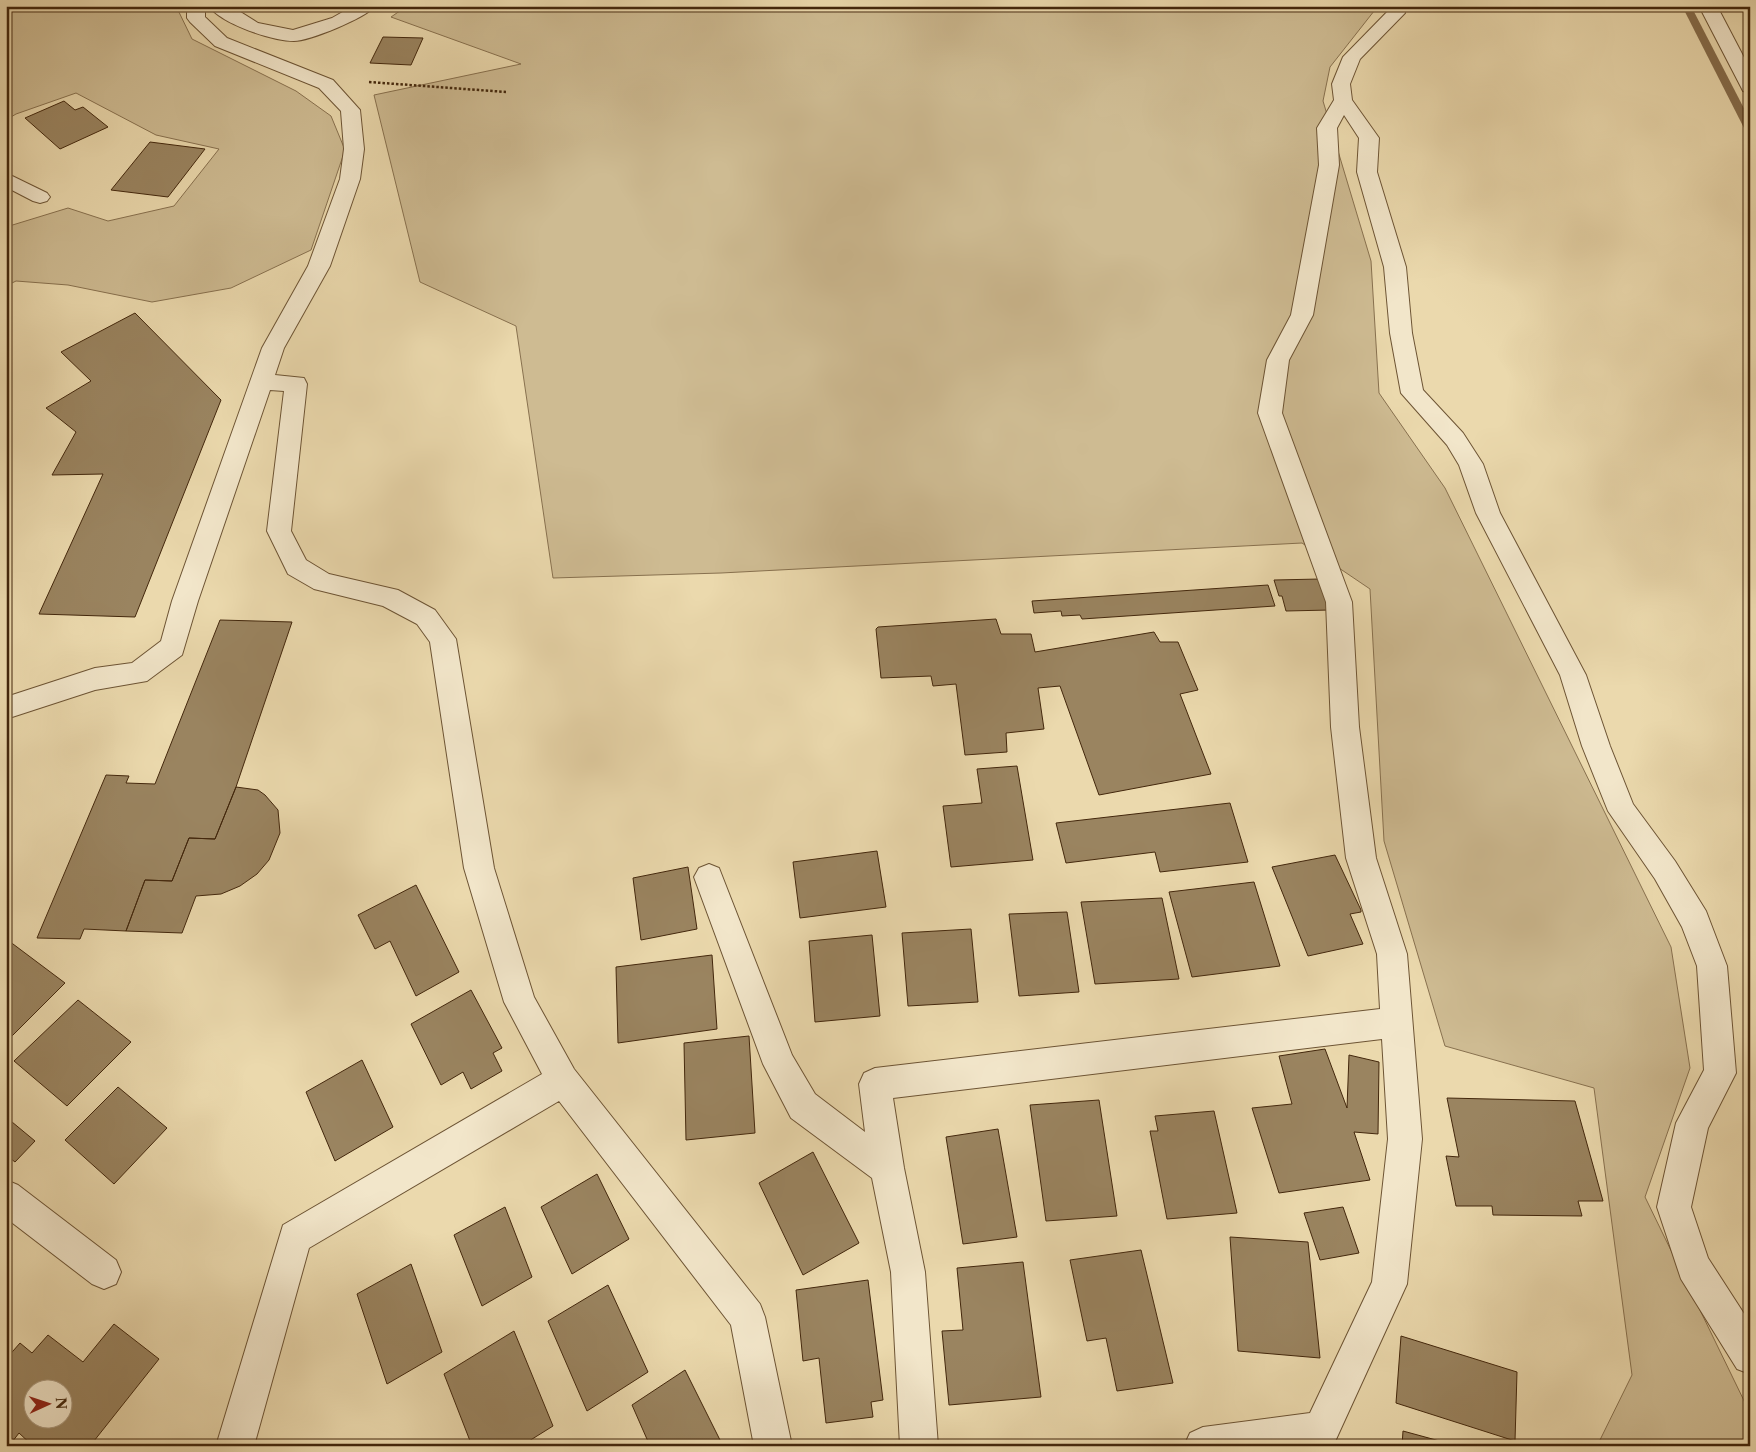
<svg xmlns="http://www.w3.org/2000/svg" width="1756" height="1452" viewBox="0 0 1756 1452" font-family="'Libre Caslon Text',serif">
	<rect width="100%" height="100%" fill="#ebd9ad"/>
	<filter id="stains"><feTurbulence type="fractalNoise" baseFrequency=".004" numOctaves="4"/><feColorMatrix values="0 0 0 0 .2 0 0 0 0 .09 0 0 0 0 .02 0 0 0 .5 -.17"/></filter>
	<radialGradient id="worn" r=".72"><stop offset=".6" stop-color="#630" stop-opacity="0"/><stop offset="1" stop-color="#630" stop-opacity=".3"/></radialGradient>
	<path fill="#cebb92" stroke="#88714f" d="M6,6h170l16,33 104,52 35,25 14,34 -34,100 -80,38 -79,14 -84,-17 -52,-4 -10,5v-59l62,-19 40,13 66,-15 45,-57 -63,-14 -80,-42 -60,21 -10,6z
		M407,6h971l-48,61 -7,34 48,160 8,132 66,95 226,459 19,121 -45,129 105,216v33h-153l35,-71 -38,-287 -149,-42 -61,-205 -14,-252 -68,-46 -581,30 -168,5 -37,-252 -96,-44 -46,-187 147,-31 -130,-47z"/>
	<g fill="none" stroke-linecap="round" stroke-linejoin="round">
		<path fill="#866d4c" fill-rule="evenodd" d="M1682,6h9l59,114v13l-5,-3z"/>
	</g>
	<path fill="#9a8460" stroke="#43270c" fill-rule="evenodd" d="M383,37l40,1 -12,27 -41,-2z
		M64,101l11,9 8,-3 25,20 -48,22 -35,-31z
		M150,142l55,7 -37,48 -57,-7z
		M135,313l86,87 -86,217 -96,-3 64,-140 -51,1 24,-43 -30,-24 45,-27 -30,-29z
		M1320,579l10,31 -44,1 -4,-15h-3l-5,-16z
		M1268,585l7,21 -193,13 -2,-4 -18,1 -1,-5 -27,2 -2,-12z
		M996,619l5,15h30l4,18 119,-20 6,10h18l20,48 -18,4 31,80 -112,21 -39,-109 -22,2 6,41 -38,4 1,19 -42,3 -9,-71 -23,2 -2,-10 -50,2 -5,-49 2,-2z
		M220,620l72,2 -56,165 -21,52 -26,-1 -17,43 -27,-1 -19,51 -42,-2 -4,10 -43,-1 69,-163 23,1 -3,7 29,1z
		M1017,766l16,94 -82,7 -8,-61 39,-3 -5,-34z
		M236,787l22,3 7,5 13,15 2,23 -11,27 -12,14 -17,12 -19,8 -25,2 -14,37 -56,-2 19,-51 27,1 17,-43 26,1z
		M1230,803l18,59 -88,10 -5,-20 -89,11 -10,-40z
		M877,851l9,56 -86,11 -7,-56z
		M1335,855l26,55v2l-11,2 13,30 -55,12 -36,-89z
		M688,867l9,62 -56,11 -8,-62z
		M1254,882l26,84 -88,11 -23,-85z
		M416,885l43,87 -43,24 -26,-55 -15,8 -17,-34z
		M1162,898l17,81 -84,5 -14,-82z
		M1067,912l12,80 -60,4 -10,-82z
		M971,929l7,73 -70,4 -6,-73z
		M872,935l8,81 -65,6 -6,-81z
		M9,941l56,42 -57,57 -2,-97z
		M712,955l5,74 -99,14 -2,-76z
		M471,990l31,58 -9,5 9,18 -31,18 -8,-17 -22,13 -30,-61z
		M78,1000l53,42 -64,64 -53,-45z
		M749,1036l6,97 -69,7 -2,-97z
		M1325,1049l22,59 2,-53 30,7 -1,72 -24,-2 16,48 -91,13 -27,-85 40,-4 -13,-48z
		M362,1060l31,67 -58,34 -29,-69z
		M118,1087l49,41 -53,56 -49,-44z
		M1447,1098l128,3 28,100h-25l4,15 -89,-1 -1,-9h-36l-10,-50 13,1z
		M1099,1100l18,116 -71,5 -16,-116z
		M1214,1111l23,102 -70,6 -17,-88h8l-3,-15z
		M6,1117l29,24 -20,21 -9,-7z
		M998,1129l19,108 -54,7 -17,-107z
		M813,1152l46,91 -56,32 -44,-92z
		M597,1174l32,65 -57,35 -31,-67z
		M505,1207l27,70 -50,29 -28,-71z
		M1343,1207l16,46 -39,7 -16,-47z
		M1230,1237l78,5 12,116 -82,-7z
		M1141,1250l32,133 -56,8 -11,-53 -19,3 -17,-81z
		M1023,1262l18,135 -92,8 -7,-74 21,-1 -6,-62z
		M411,1264l31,88 -55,32 -30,-90z
		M868,1280l15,120 -12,2 2,15 -47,6 -7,-65 -16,3 -7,-71z
		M608,1285l40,87 -61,39 -39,-90z
		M114,1324l45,35 -69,87h-57l-14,-13 -10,13h-3v-87l14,-16 12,10 16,-18 35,27zM32,1390h30v30h-30z
		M514,1331l39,95 -32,20h-49l-28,-72z
		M1401,1336l116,36 -2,69 -119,-38z
		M685,1370l38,76h-73l-18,-41z
		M1403,1431l55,15h-56z"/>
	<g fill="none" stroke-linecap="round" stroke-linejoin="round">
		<g stroke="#6d5434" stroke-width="2">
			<path id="minor" d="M187,6h18v11l22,21 106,42 27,30 4,39 -4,30 -30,87 -46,82 -9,27 29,3 3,6 -16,147 15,29 23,14 69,16 37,20 21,29 38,229 40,129 40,72 186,235 5,13 27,129h-38l-23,-121 -172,-224 -250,147 -55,198h-38l67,-221 259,-151 -38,-72 -40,-134 -34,-226 -13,-18 -34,-18 -69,-17 -26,-15 -21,-43 17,-140 -14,-1 -72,211 -16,54 -35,26 -52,9 -89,29v-22l89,-29 37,-5 29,-22 11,-40 90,-253 46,-82 32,-87 4,-30 -3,-38 -22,-23 -104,-42 -25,-24 -3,-4z
				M209,6h22l27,17 35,7 39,-12 21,-12h22c-9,12 -66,35 -81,35 -21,0 -73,-17 -85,-35z
				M1388,6h18l-1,7 -45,46 -10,25 2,16 27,38 -2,34 29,95 6,66 11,57 40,43 20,31 17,49 86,162 24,71 23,58 42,57 31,50 21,55 9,107 -28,55 -17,79 17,51 42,65v51l-13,-5 -56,-90 -24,-72 19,-84 28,-53 -7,-104 -15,-39 -27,-48 -47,-68 -26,-65 -22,-71 -84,-162 -17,-48 -12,-20 -46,-52 -11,-60 -6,-66 -27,-95 2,-34 -15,-23 -7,13 2,37 -26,150 -24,45 -7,53 70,189 7,125 17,131 31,96 15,185 -15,145 -74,162h-149l6,-13 13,-6 107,-14 62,-131 16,-143 -6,-100 -489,59 11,70 21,104 13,174h-38l-9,-174 -19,-94 -81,-60 -28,-54 -69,-187 5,-9 10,-4 10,4 73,187 23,39 50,38 -6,-48 5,-11 11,-5 505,-59 -3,-55 -31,-96 -15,-131 -5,-125 -68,-189 9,-53 24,-45 28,-150 -2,-37 17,-28 -2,-16 11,-27 44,-45z
				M1699,6h18l33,63v24l-7,-2 -2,-4z
				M6,173l41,20 3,4 -3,4 -7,2 -7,-2 -27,-14z
				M6,1180l12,5 98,75 5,12 -5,12 -12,5 -12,-5 -86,-66z"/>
		</g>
		<path stroke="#43270c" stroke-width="2.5" stroke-dasharray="2.5 2" stroke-linecap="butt" d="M369,82l137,10"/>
		<use href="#minor" fill="#f2e6ca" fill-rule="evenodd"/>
	</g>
	<rect width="1756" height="1452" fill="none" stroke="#ebd9ad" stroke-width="25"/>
	<rect x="8" y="8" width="1741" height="1437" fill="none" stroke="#43270c" stroke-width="2.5"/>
	<rect x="12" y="12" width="1731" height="1427" fill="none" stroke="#43270c"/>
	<g transform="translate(48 1404) rotate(87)"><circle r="24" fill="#f2e6ca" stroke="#ac9a7e"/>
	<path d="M0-4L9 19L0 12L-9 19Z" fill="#8f2418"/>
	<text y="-8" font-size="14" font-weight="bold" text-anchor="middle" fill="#43270c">N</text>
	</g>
	<rect width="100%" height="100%" filter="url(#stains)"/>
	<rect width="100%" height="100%" fill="url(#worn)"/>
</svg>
